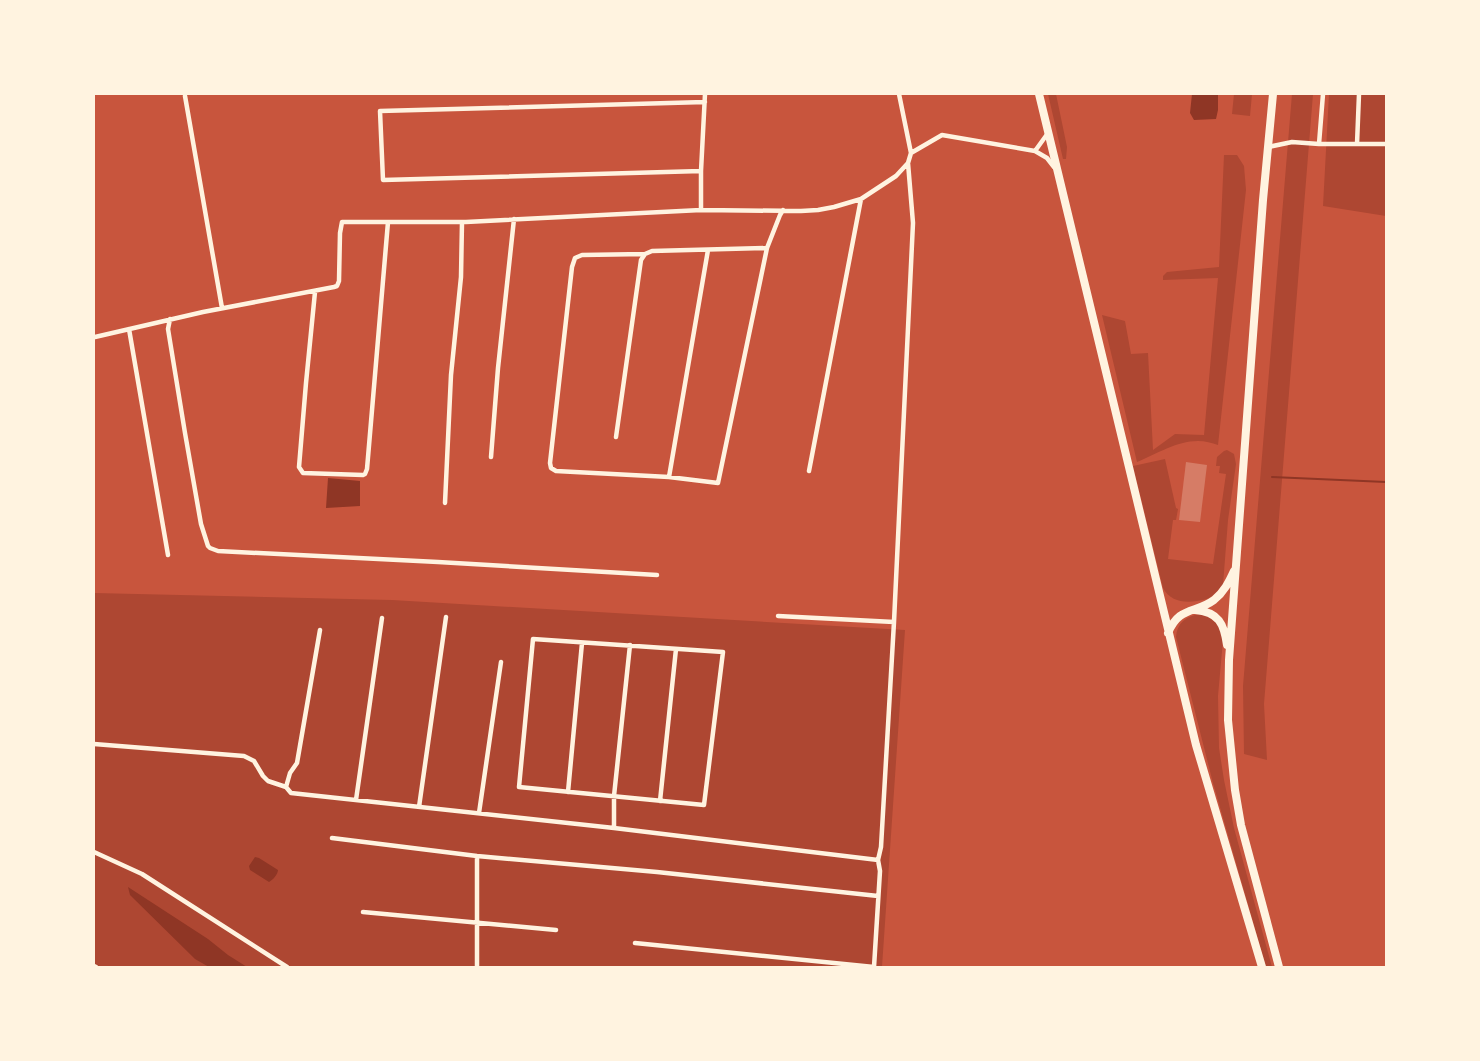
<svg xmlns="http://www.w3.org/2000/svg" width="1480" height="1061" viewBox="0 0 1480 1061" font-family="Helvetica,sans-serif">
	<rect width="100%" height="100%" fill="#c8553d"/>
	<path fill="#ae4732" d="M1048,94h8l11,53 -1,12h-3z
		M1234,94h18l-2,22 -18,-2z
		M1292,94h21l-49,610 3,56 -23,-6 -1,-68z
		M1329,94h57v122l-63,-10z
		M1224,155h13l7,11 2,24 -28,255c-6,-2 -13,-4 -20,-4 -22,0 -41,13 -61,21l-35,-147 23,6 6,33 17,-1 5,97 22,-16 29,1 14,-157 -55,2v-4l4,-4 52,-5z
		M1227,450l7,4 2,10 -8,56 -5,65c-4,4 -8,10 -14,13 -4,2 -8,2 -12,3 -14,2 -27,0 -34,-13l-30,-122 32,-7 11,49 2,1 -2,11h-3l-5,39 45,5 13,-90 -7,-1 1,-7h-4l1,-9 7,-6z
		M94,593l298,7 513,30 -23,337h-788z
		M1200,614l14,5 5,6 4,15 -5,56 1,52 5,32 10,48 38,139h-6l-53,-184 -37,-146c1,-14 10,-21 24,-23z"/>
	<path fill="#8f3625" d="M1192,94h26v16l-2,9 -22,1 -4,-7z
		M328,478l32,3v25l-34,2z
		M255,857l4,1 19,12c0,4 -5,10 -9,12l-19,-12 -1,-4z
		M128,887l80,52 20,16 19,12h-38l-14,-8 -65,-64z"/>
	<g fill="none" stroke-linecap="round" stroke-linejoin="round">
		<path stroke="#8f3625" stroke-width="2" d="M1272,477l114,5"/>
	</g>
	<path fill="#d67c66" d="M1186,462l21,3 -7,57 -21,-2z"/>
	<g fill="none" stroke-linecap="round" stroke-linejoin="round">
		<path stroke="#fff3e0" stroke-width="4.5" d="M899,94l12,59
			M185,96l37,212
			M1319,144l4,-50
			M1357,144l2,-50
			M1268,147l24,-5 27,2h67
			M1035,151l13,-18
			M701,171l-318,9 -3,-69 325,-9
			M701,210v-39l4,-77
			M645,254l-63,1 -7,3 -3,9 -22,196 1,5 5,3 113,6 49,6 49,-235 13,-33 3,-5
			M315,292l-9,91 -7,84 4,6 60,2 2,-1 2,-5 21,-247
			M170,319l-2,10 17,104 16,91 7,22 2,2 8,3 220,11 219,13
			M129,329l39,226
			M95,337l108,-25 131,-25 3,-1 2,-5 1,-48 2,-11h124l235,-12 100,1 17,-1 16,-3 27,-8 35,-23 12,-13 3,-10 31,-18 93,16 12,7 7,9
			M616,437l25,-177 4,-6 7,-3 115,-3
			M491,457l7,-89 16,-149
			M809,471l52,-272
			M669,477l39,-227
			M445,503l6,-128 10,-98 1,-55
			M778,616l116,6
			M533,639l190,13 -19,153 -185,-18z
			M94,744l150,12 10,5 9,15 5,5 18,6 5,6 323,35 264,32
			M286,787l4,-14 7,-10 23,-133
			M568,792l14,-149
			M356,800l26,-182
			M660,801l16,-152
			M419,807l27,-190
			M479,813l22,-151
			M614,828v-32l16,-151
			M332,838l145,18 180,16 221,24
			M94,852l48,22 145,93
			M363,912l193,18
			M635,943l239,24
			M94,966l2,1
			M477,967v-111
			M874,967l6,-96 -2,-11 3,-13 13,-225 19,-399 -5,-60"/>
		<path stroke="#fff3e0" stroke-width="8" d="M1039,94l157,651 66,222
			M1273,94l-10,106 -34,460 -1,60 7,70 6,35 38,142
			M1195,610c24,2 29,14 32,35
			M1168,633c11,-27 27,-19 46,-33 10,-8 15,-18 20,-29"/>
	</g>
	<rect width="1480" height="1061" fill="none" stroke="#fff3e0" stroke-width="190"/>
</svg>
